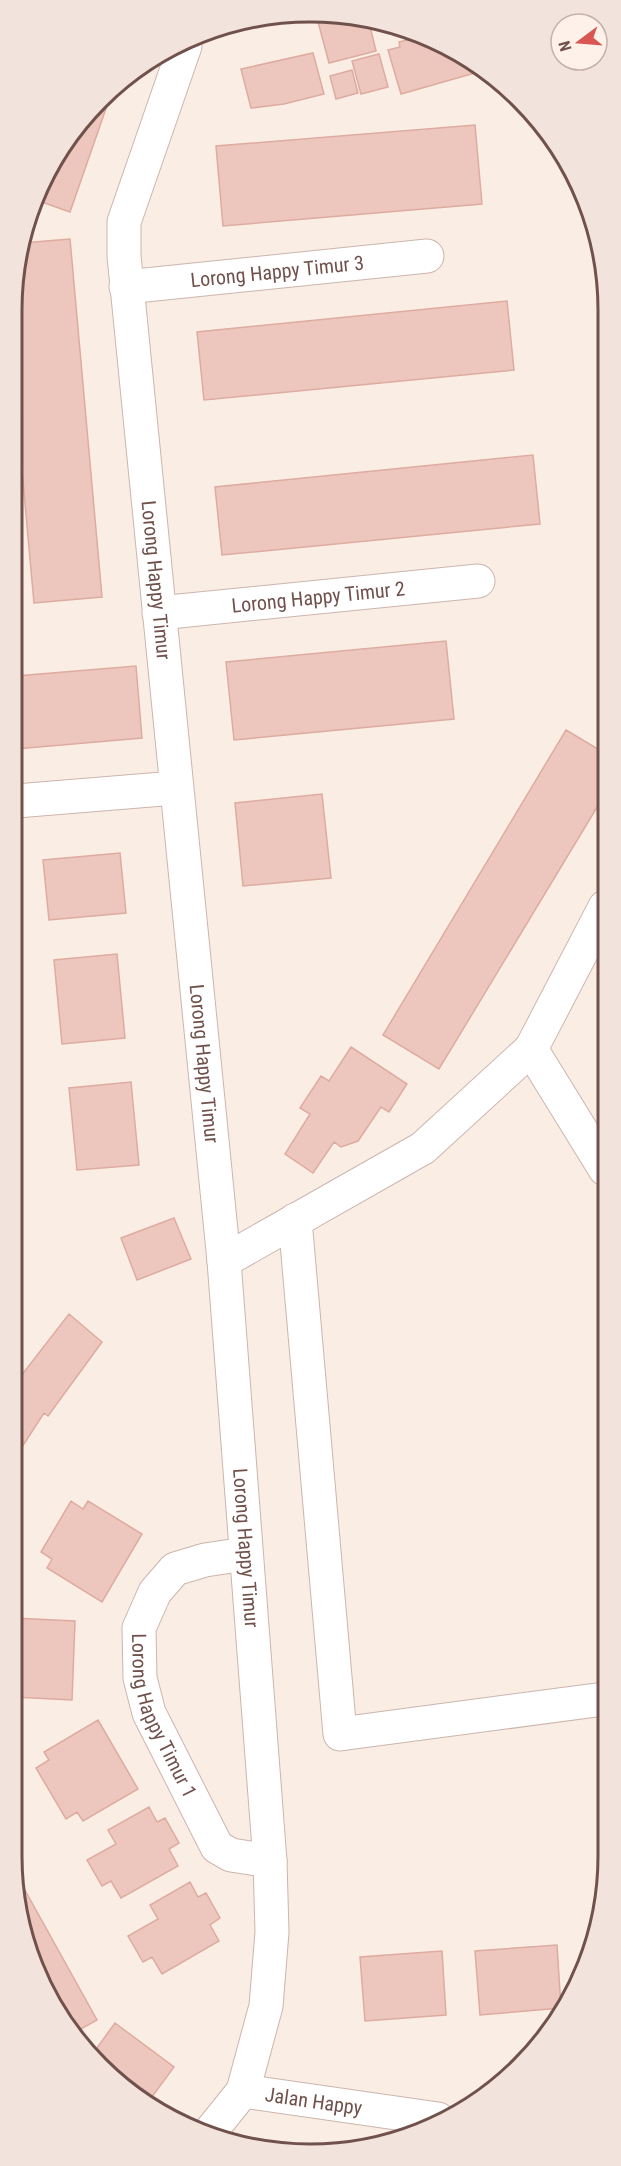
<svg xmlns="http://www.w3.org/2000/svg" width="621" height="2166" viewBox="0 0 621 2166" font-family="'Roboto Condensed',sans-serif">
	<rect width="100%" height="100%" fill="#faede4"/>
	<path fill="#edc7be" stroke="#deaba0" stroke-width="1.5" d="M317,18h51l8,33 -47,12z
		M378,21l12,5 -10,3z
		M419,37l40,15 23,19 -81,23 -13,-44 12,-3 -1,-5z
		M313,53l11,41 -40,10 -33,4 -10,-39z
		M379,54l9,33 -27,7 -9,-33z
		M352,70l6,23 -22,6 -6,-23z
		M110,97l-40,115 -31,-11 23,-56z
		M475,125l7,79 -259,22 -7,-80z
		M70,239l32,358 -68,6 -17,-188 1,-162 4,-10z
		M507,301l7,69 -310,30 -7,-68z
		M533,455l7,69 -318,31 -7,-68z
		M446,641l8,78 -220,21 -8,-78z
		M136,666l6,72 -126,11v-73z
		M566,730l40,24 -1,40 -166,275 -56,-34z
		M322,794l9,84 -88,8 -8,-83z
		M120,853l6,60 -77,7 -6,-60z
		M117,954l8,84 -63,6 -8,-84z
		M351,1047l56,37 -18,28 -8,-5 -23,34 -17,6 -7,-5 -21,31 -28,-19 25,-40 -10,-6 21,-32 8,5z
		M131,1082l8,83 -62,5 -8,-82z
		M174,1218l17,41 -54,21 -16,-42z
		M69,1314l33,28 -54,74 -4,-3 -31,48 1,-76z
		M71,1501l12,8 5,-8 54,33 -40,68 -55,-34 5,-9 -11,-7z
		M13,1618l62,3 -3,79 -59,-3z
		M98,1720l40,69 -55,32 -6,-9 -11,7 -30,-51 13,-8 -5,-8z
		M149,1807l8,15 8,-4 14,25 -10,6 9,17 -57,32 -10,-17 -9,5 -15,-26 29,-16 -8,-14z
		M16,1874l81,146 -23,13 -39,-64z
		M190,1882l8,15 8,-4 14,25 -10,7 9,16 -57,33 -10,-17 -9,5 -15,-26 30,-17 -8,-14z
		M557,1945l4,63 -81,7 -5,-64z
		M442,1951l4,64 -81,6 -5,-64z
		M115,2023l59,44 -25,34 -58,-45z"/>
	<g fill="none" stroke-linecap="round" stroke-linejoin="round">
		<g stroke="#ccb5ae" stroke-width="35">
			<g id="minor">
				<path id="s1" d="M185,46l-61,176v34l100,1005 46,600 2,71 -6,74 -23,85"/>
				<path id="s2" d="M126,287l301,-31"/>
				<path id="s3" d="M159,613l319,-32"/>
				<path d="M16,801l159,-13"/>
				<path d="M531,1049l74,120"/>
				<path d="M295,1220l45,514 264,-35"/>
				<path d="M224,1261l199,-113 108,-99 74,-142"/>
				<path id="s4" d="M245,1554l-40,6 -30,9 -20,23 -16,36 1,50 9,35 68,134 14,8 39,6"/>
				<path id="s5" d="M210,2132l33,-41 195,28"/>
			</g>
		</g>
		<use href="#minor" stroke="#fff" stroke-width="33"/>
	</g>
	<g text-anchor="middle" stroke-width="4.5" stroke-linejoin="round" paint-order="stroke">
		<g font-size="20" fill="#70514c" stroke="#fdf1e9">
			<text dy="7" stroke="none"><textPath href="#s2" startOffset="152">Lorong Happy Timur 3</textPath></text>
			<text dy="7" stroke="none"><textPath href="#s1" startOffset="546">Lorong Happy Timur</textPath></text>
			<text dy="7" stroke="none"><textPath href="#s3" startOffset="160">Lorong Happy Timur 2</textPath></text>
			<text dy="7" stroke="none"><textPath href="#s1" startOffset="1032">Lorong Happy Timur</textPath></text>
			<text dy="7" stroke="none"><textPath href="#s1" startOffset="1518">Lorong Happy Timur</textPath></text>
			<text dy="7" stroke="none"><textPath href="#s4" startOffset="234">Lorong Happy Timur 1</textPath></text>
			<text dy="7" stroke="none"><textPath href="#s5" startOffset="124">Jalan Happy</textPath></text>
		</g>
	</g>
	<path d="M0 0H621V2166H0ZM310 22H310A288 288 0 0 1 598 310V1856A288 288 0 0 1 310 2144H310A288 288 0 0 1 22 1856V310A288 288 0 0 1 310 22Z" fill="#f2e4dc" fill-rule="evenodd"/>
	<path fill="none" stroke="#70514c" stroke-width="3" d="M310 22H310A288 288 0 0 1 598 310V1856A288 288 0 0 1 310 2144H310A288 288 0 0 1 22 1856V310A288 288 0 0 1 310 22Z"/>
	<g transform="translate(579 42) rotate(254)"><circle r="28" fill="#fdf1e9" stroke="#c5b1aa" stroke-width="1.5"/>
	<path d="M0-4.5L10 22L0 15L-10 22Z" fill="#d95653"/>
	<text y="-9" font-size="16" font-weight="bold" text-anchor="middle" fill="#70514c">N</text>
	</g>
</svg>
